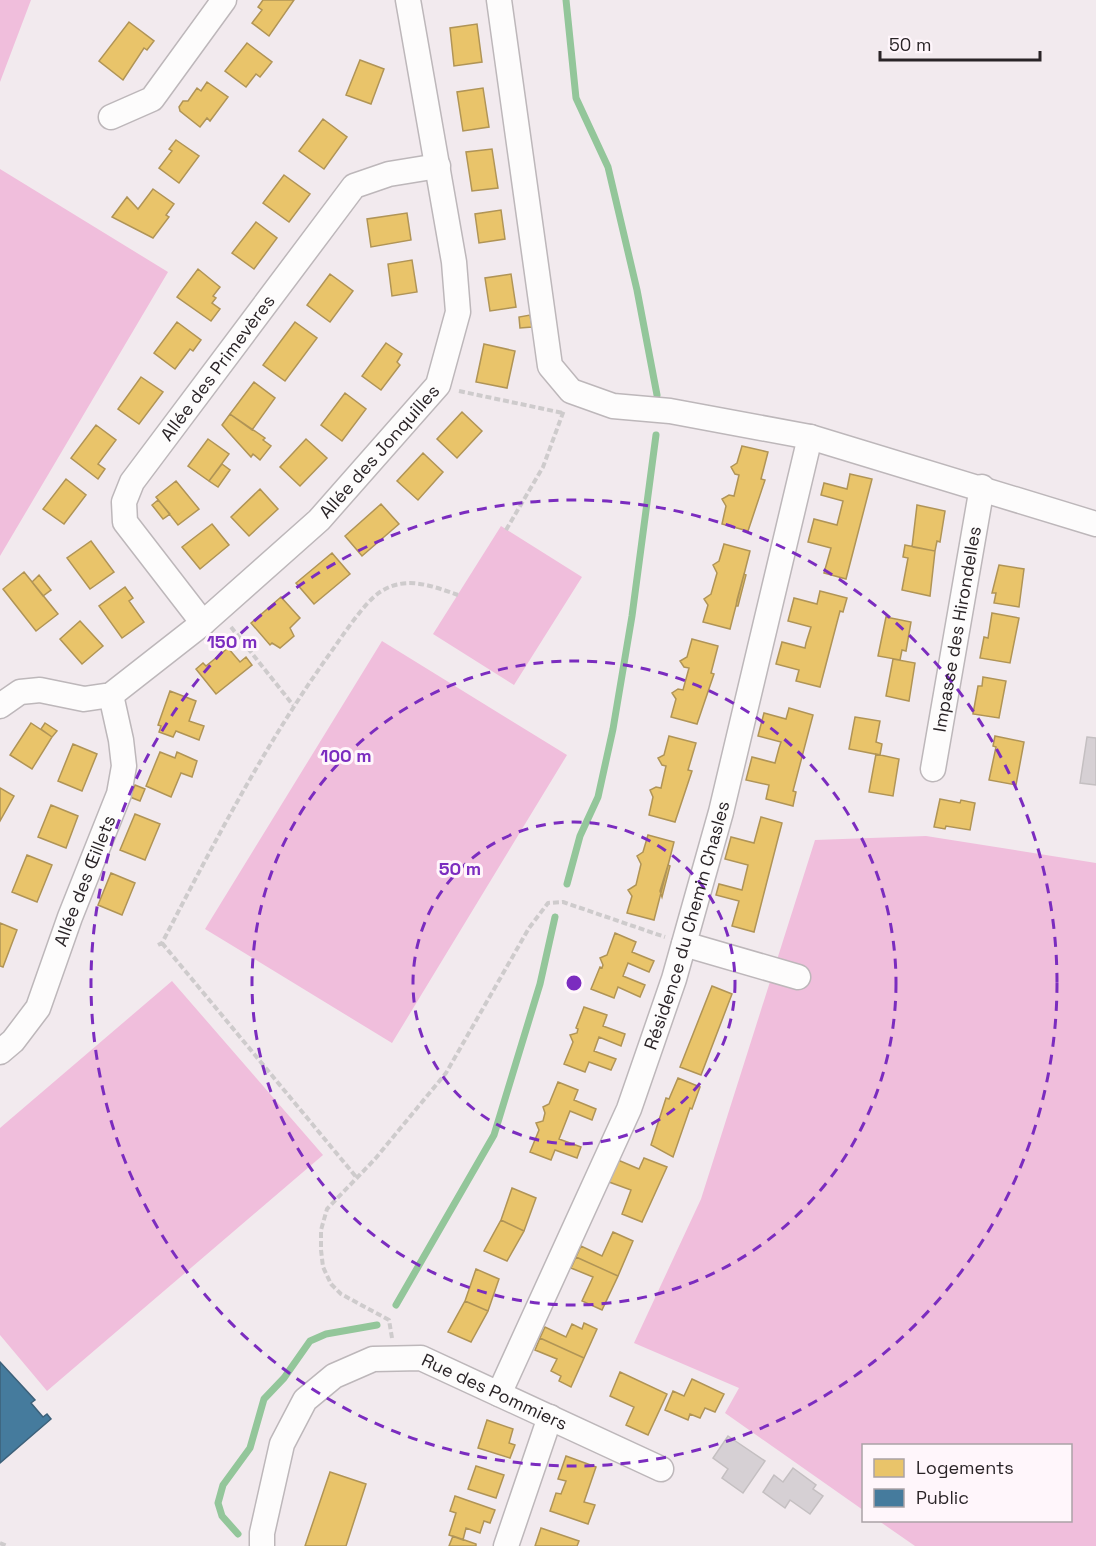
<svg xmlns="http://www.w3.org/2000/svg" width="1096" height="1546" viewBox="0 0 1096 1546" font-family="'Space Grotesk',sans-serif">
	<rect width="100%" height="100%" fill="#f2eaee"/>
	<path fill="#f0bedc" d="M0,0h31l-31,82z
		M0,169l168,103 -168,284z
		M501,526l81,51 -68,108 -81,-51z
		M382,641l185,114 -175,288 -187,-114z
		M926,836l170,27v683h-181l-36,-25 191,-1v-74h-206l-1,64 -138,-97 14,-25 -105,-45 67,-144 114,-359z
		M172,981l151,174 -276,236 -47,-56v-207z"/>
	<path fill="#e9c46a" stroke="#b09456" stroke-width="1.5" d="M263,0h31l-25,36 -17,-13 10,-13 -4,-3z
		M129,22l25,19 -7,9 -3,-2 -21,32 -24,-19z
		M477,24l5,38 -28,4 -4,-38z
		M247,43l25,19 -12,15 -4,-3 -10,13 -21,-16z
		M360,60l24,9 -13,35 -25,-9z
		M207,82l21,15 -18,24 -3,-3 -7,9 -20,-16 -1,-4 4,-6h5l9,-13 4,3z
		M483,88l6,39 -26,4 -6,-39z
		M323,119l24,18 -23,32 -25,-18z
		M176,140l23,16 -20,27 -20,-15 13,-17 -3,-2z
		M492,149l6,39 -26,3 -6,-39z
		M284,175l26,19 -21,28 -26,-19z
		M153,189l21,15 -8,11 3,2 -16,21 -41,-21 15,-20 11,12z
		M501,210l4,29 -26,4 -4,-29z
		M407,213l4,27 -40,7 -4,-28z
		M256,222l21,16 -23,31 -22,-16z
		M412,260l5,32 -25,4 -4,-32z
		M198,269l22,18 -7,9 3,2 -4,5 8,6 -9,12 -34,-24z
		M330,274l23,17 -23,31 -23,-17z
		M511,274l5,33 -26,4 -5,-33z
		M530,315l2,12 -12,1 -1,-11z
		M177,322l24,18 -8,11 -3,-2 -15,20 -21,-16z
		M295,322l22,16 -32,43 -22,-16z
		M386,343l16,11 -5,8 3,3 -19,25 -19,-14z
		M484,344l31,7 -8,37 -31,-6z
		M141,377l22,15 -24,32 -21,-15z
		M254,382l21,16 -23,32 -22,-16z
		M345,393l21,16 -24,32 -21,-16z
		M462,412l20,19 -25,27 -20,-19z
		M230,414l35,24 -2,2 8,6 -11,14 -7,-6 -2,3 -29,-32z
		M96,425l20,15 -18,24 7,5 -7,10 -27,-21z
		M208,439l21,15 -20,27 -21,-15z
		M306,439l21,19 -27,28 -20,-19z
		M742,446l26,6 -7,27 4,1 -17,51 -26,-7 4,-18 -4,-7 7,-4 5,1 5,-21 -4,-1 -4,-7 6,-4z
		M423,453l20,19 -25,28 -21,-19z
		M222,464l8,6 -12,17 -9,-6z
		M850,474l22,5 -26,100 -22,-6 7,-25 -23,-6 6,-23 23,6 6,-24 -22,-6 3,-12 23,6z
		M66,479l20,16 -22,29 -21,-15z
		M176,481l23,28 -21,16 -22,-28z
		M260,489l18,20 -29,27 -18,-19z
		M158,500l12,14 -7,5 -11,-14z
		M381,504l18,20 -37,32 -17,-20z
		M917,505l28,6 -5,31 -3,-1 -2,10 -23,-4z
		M212,524l17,21 -29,24 -18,-22z
		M91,541l23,31 -24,17 -23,-31z
		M724,544l26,7 -20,78 -27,-7 5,-17 -4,-6 7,-5 6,-21 -4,-8 6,-4z
		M905,545l30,6 -5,45 -28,-6 6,-32 -5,-1z
		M332,553l18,21 -36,30 -18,-21z
		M999,565l25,4 -5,38 -25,-4 2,-10h-4z
		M24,572l34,42 -22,17 -33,-42z
		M744,574l2,1 -8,31h-2l1,-6z
		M39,575l12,15 -8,6 -11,-14z
		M125,587l8,11 -4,3 15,21 -22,16 -23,-32z
		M820,591l27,7 -4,14 -3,-1 -20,76 -24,-6 3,-11 -23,-6 6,-22 23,6 1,-5 5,-16 -23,-6 6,-23 23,6z
		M281,597l19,21 -10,10 4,8 -14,12 -8,-5 -2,2 -19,-22z
		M992,613l27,5 -9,45 -30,-5 4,-21 4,1z
		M886,617l25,5 -5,29 -4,-1 -2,10 -22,-4z
		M80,621l23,25 -21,18 -22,-25z
		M692,639l26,7 -7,27 3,1 -17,50 -26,-7 5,-18 -4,-6 6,-4 5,1 6,-22 -5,-1 -4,-6 7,-4z
		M228,648l12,14 6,-5 6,8 -36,29 -20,-25 7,-6 3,3z
		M893,659l22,4 -6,38 -23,-5z
		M983,677l23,4 -7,37 -26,-4 5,-28h4z
		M170,691l26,10 -7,20 15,5 -5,14 -23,-9 -3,6 -14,-5 2,-6 -3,-1z
		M789,708l24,7 -20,76 3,1 -3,14 -27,-7 3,-14 -23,-5 6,-23 23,6 4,-15 2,-6 -23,-6 6,-23 22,6z
		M855,717l25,4 -4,21 6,2 -2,11 -31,-6z
		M31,723l21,14 -20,32 -22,-14z
		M45,723l12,8 -5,6 -11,-8z
		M669,736l27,7 -8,27 4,1 -17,51 -26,-7 4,-18 -3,-7 6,-3 5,1 5,-22 -4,-1 -4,-7 6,-3z
		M995,736l29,6 -8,43 -27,-5 7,-33 -3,-1z
		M73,744l24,10 -15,37 -24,-10z
		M160,752l15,6 2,-6 20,9 -5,16 -11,-4 -10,24 -25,-11z
		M876,754l23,5 -6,37 -24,-4z
		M135,785l10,4 -5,12 -10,-4z
		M0,788l14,8 -14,25z
		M940,799l20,4 1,-3 14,3 -5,27 -24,-4 -1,3 -11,-2z
		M51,805l27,11 -12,32 -28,-11z
		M135,814l25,10 -15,36 -25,-10z
		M761,817l21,6 -28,109 -22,-6 7,-25 -23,-6 3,-11 23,6 6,-25 -23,-6 6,-22 23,6z
		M648,835l26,7 -20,78 -27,-7 5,-17 -4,-6 8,-5 5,-21 -4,-8 6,-4z
		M27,855l25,10 -15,37 -25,-10z
		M668,865l2,1 -8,31 -2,-6z
		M111,873l24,10 -13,32 -24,-10z
		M0,923l17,7 -14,37 -3,-1z
		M615,933l21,9 -4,10 22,9 -5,11 -21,-9 -5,13 22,9 -5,12 -22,-10 -4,11 -23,-9 9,-22 2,1 1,-3 -3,-7 7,-3z
		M712,986l20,8 -31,81 -21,-8z
		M584,1007l23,8 -4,11 22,8 -4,12 -22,-9 -5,14 22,8 -5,11 -22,-8 -4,10 -21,-8 9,-22 -3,-7 7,-2 1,-4 -2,-1z
		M678,1078l22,9 -8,22 -2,-1 -17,49 -22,-12 15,-47 3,1z
		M558,1082l20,8 -4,10 22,9 -4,11 -22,-9 -11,28 22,8 -4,11 -22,-8 -4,10 -21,-8 9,-22 -3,-7 7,-2 2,-8 -2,-6 6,-3z
		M644,1158l23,9 -25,55 -20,-8 9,-24 -22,-8 9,-22 21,9z
		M512,1188l24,10 -12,33 -23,-11z
		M501,1220l23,11 -17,30 -23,-10z
		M613,1232l20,9 -15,35 -42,-19 5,-11 21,10z
		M576,1257l42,19 -16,34 -20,-9 11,-24 -22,-9z
		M476,1269l23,10 -11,32 -23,-10z
		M465,1301l23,10 -17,31 -23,-10z
		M584,1323l13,6 -13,29 -44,-20 5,-11 21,10 6,-13 10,5z
		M540,1338l44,20 -13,29 -12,-6 2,-5 -10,-5 6,-12 -22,-9z
		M620,1372l47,22 -19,41 -22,-10 8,-18 -24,-11z
		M692,1379l32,15 -9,18 -10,-4 -5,10 -10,-4 -2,6 -23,-10 8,-19 11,5z
		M487,1420l26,9 -4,14 6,2 -5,13 -32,-10z
		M566,1456l30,11 -12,35 11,3 -7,19 -38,-13 6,-18 5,1 5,-13 -8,-2z
		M476,1466l28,9 -8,23 -28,-9z
		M330,1472l36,12 -20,62h-41z
		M455,1496l40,14 -5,13 -6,-2 -4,12 -14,-5 -3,12 -14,-5 7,-22 -6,-2z
		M541,1528l38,13 -2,5h-42z
		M453,1536l23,8v2h-27z"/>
	<path fill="#457b9d" stroke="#3d617a" stroke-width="1.5" d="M0,1362l35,38 -4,3 12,14 4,-3 4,5 -51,44z"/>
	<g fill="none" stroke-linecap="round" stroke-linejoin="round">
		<path stroke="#93c69a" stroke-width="7" d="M566,0l10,98 32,69 29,123 20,105
			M567,884l13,-48 18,-39 15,-68 19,-113 24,-181
			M396,1305l98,-170 46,-151 15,-67
			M238,1534l-16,-18 -4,-13 5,-18 27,-37 14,-49 20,-21 26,-37 16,-7 51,-9"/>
	</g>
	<path fill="#d6d0d4" stroke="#c4bfc1" stroke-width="1.5" d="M1087,737l9,1v47l-16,-2z
		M728,1436l37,25 -22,32 -21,-15 6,-9 -15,-11z
		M793,1468l23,17 -3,4 10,7 -13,18 -20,-14 -5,8 -22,-16 11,-17 9,7z"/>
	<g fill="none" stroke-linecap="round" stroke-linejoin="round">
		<g stroke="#bdb7ba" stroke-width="27">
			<g id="minor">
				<path d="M499,0l51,366 21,25 42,15 57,5 140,26 286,87"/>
				<path d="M111,117l41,-18 72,-99"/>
				<path id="s1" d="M203,623l-78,-101 -1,-20 8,-20 222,-296 35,-12 49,-8"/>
				<path id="s2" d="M0,706l20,-14 20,-2 44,9 27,-4 92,-72 116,-103 119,-135 20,-73 -4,-50 -46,-262"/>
				<path id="s3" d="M933,769l49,-282"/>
				<path d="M684,944l114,33"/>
				<path id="s4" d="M0,1052l13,-11 25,-33 32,-91 49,-123 5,-28 -3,-26 -10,-45"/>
				<path id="s5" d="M499,1394l130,-285 45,-130 47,-167 89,-375"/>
				<path id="s6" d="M262,1546v-13l20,-89 23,-44 29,-24 39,-17 48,-1 240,111"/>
				<path d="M506,1546l44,-129"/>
			</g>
		</g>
		<path stroke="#cecbcc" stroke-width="4" stroke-dasharray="6 3" stroke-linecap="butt" d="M459,391l104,22
			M506,530l37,-63 21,-57
			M231,627l62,78
			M162,943l195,235
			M158,945l4,-2c52,-100 103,-199 169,-291 12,-17 33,-49 49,-60 26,-17 52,-6 78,3
			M392,1338l-3,-18 -48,-26 -10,-10 -8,-17 -2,-17v-20l6,-21 48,-50 71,-86 83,-145 19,-25 15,-1 102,35
			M0,1543l7,3"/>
		<use href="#minor" stroke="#fdfcfc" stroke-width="24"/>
	</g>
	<g fill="none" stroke="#7b2cbf" stroke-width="3" stroke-dasharray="10 8">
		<circle cx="574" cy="983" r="161"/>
		<circle cx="574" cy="983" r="322"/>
		<circle cx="574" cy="983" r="483"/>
	</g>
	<g text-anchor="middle" stroke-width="6" stroke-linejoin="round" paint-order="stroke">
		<g font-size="18" fill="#2a2427" stroke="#fff6fb">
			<text dy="6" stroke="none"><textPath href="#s1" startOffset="312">Allée des Primevères</textPath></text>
			<text dy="6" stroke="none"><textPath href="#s2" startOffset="480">Allée des Jonquilles</textPath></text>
			<text dy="6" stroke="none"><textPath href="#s3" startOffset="142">Impasse des Hirondelles</textPath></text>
			<text dy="6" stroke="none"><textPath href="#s4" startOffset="194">Allée des Œillets</textPath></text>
			<text dy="6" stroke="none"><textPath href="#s5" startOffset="506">Résidence du Chemin Chasles</textPath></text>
			<text dy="6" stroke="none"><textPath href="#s6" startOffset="363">Rue des Pommiers</textPath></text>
		</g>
	</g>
	<circle cx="574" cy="983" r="9" fill="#7b2cbf" stroke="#fff6fb" stroke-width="3"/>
	<g font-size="18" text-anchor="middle" font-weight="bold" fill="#7b2cbf" stroke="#fff6fb" stroke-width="6" stroke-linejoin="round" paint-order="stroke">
		<text x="232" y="648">150 m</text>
		<text x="346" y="762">100 m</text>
		<text x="460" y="875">50 m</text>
	</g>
	<rect x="862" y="1444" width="210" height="78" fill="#fff6fb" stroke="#aaa2a6" stroke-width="1.5"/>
	<rect x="874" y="1459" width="30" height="18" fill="#e9c46a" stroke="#aaa2a6" stroke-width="1.5"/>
	<text x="916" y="1474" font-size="18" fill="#2a2427">Logements</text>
	<rect x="874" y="1489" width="30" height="18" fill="#457b9d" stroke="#aaa2a6" stroke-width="1.5"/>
	<text x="916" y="1504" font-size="18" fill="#2a2427">Public</text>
	<path d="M880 51v9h160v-9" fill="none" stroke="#2a2427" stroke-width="3"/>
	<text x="889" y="51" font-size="18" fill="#2a2427" stroke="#fff6fb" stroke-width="4.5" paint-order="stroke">50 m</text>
</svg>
